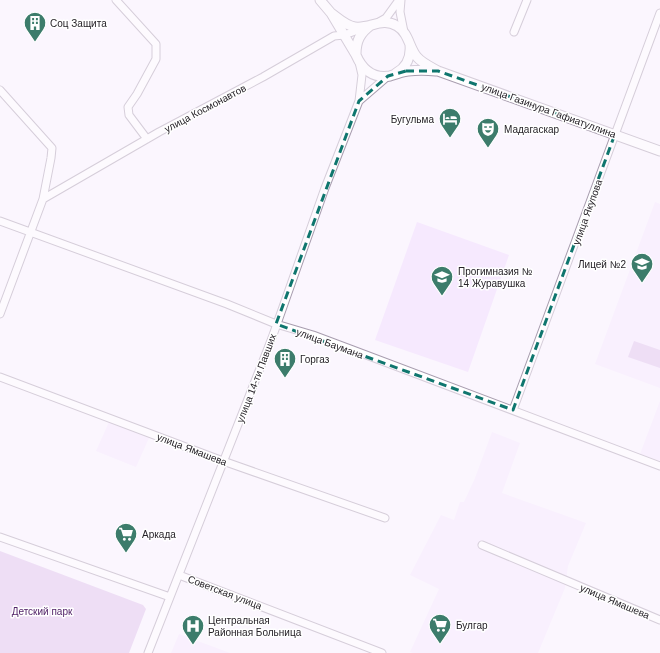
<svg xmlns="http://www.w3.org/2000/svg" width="660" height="653" viewBox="0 0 660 653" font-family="Helvetica,sans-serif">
	<rect width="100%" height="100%" fill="#fbf6fe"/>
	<path fill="#f6e9fe" d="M655,202l5,2v184l-65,-24z
		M417,222l92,33 -41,117 -93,-32z
		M660,401v60l-20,-7z
		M109,422l40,16 -13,29 -40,-16z
		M492,432l28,11 -18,50 84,30 -18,43 -3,22 -27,65h-125l-3,-1 29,-63 -29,-14 31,-60 13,5 6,-18h4l11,-24z
		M179,634l51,19h-59z"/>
	<path fill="#ddc2ec" d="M634,341l26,9v18l-32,-11z
		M0,551l143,54 3,4 -17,44h-129z"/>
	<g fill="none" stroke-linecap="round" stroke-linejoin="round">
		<g stroke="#a89daf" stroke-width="9">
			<path id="minor" d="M116,0l40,44v15l-19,35 -9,13 1,8 18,24
				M401,0l-1,12 4,20
				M379,22l7,-4 13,-18
				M514,32l13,-32
				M0,90l52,58 -1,10 -8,41 -43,115
				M359,101l29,-25
				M43,199l116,-67 104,-55 71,-41 10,-1 17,-6
				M0,221l227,83 49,20 37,11 40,15 307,116
				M0,377l223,84 162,57
				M513,410l147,-397
				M0,537l170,60
				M482,545l178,75
				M179,575l203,78
				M148,653l124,-315 53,-150 34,-87 3,-26 -3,-13"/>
		</g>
		<g stroke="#a89daf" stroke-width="11">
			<path id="major" d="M320,0l11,13 25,42c6,14 17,24 34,21 6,-2 11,-4 18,-5 9,-1 18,-1 28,0
				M331,13c7,5 15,13 24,14 15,2 27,-10 42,-1 12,7 12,22 20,31 5,6 14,10 21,14l222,80
				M356,54c0,-13 4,-21 15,-29
				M396,73c11,-6 15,-17 14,-28"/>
		</g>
		<use href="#minor" stroke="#fff" stroke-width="7"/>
		<use href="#major" stroke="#fff" stroke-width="9"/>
	</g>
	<path d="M0 0H660V653H0ZM406,71h32l177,63 -102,276 -237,-86 83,-223 29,-25z" fill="#fbf6fe" fill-opacity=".55" fill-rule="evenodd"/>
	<path fill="none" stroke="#0f766e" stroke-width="3" stroke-dasharray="8 5" stroke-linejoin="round" d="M406,71h32l177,63 -102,276 -237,-86 83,-223 29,-25z"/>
	<defs>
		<g id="building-pin" transform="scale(1.15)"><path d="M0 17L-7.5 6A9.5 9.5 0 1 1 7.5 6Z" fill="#3c7c6b" stroke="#fff"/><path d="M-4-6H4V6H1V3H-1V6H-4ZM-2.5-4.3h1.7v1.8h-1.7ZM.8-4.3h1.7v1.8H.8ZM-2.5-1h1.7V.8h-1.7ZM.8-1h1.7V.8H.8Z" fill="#fff"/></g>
		<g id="hotel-pin" transform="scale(1.15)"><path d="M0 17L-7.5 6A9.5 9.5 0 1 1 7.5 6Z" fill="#3c7c6b" stroke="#fff"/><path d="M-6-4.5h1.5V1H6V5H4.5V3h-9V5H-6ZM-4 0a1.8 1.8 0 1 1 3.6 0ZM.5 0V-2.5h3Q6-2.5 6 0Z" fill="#fff"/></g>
		<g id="theatre-pin" transform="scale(1.15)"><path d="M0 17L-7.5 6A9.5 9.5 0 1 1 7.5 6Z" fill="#3c7c6b" stroke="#fff"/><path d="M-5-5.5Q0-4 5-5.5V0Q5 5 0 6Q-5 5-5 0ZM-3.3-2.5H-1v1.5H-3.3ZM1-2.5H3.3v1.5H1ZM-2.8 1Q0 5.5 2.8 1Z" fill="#fff"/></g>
		<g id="school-pin" transform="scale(1.15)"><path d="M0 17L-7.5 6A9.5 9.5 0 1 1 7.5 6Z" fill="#3c7c6b" stroke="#fff"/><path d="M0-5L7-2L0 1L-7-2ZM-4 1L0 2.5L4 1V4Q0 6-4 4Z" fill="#fff"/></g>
		<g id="supermarket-pin" transform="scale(1.15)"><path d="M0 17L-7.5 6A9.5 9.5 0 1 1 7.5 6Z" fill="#3c7c6b" stroke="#fff"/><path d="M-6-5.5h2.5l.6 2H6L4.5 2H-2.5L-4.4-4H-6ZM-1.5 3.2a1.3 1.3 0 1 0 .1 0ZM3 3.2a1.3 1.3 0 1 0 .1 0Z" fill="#fff"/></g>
		<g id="hospital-pin" transform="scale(1.15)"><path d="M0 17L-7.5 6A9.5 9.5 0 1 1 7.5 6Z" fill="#3c7c6b" stroke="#fff"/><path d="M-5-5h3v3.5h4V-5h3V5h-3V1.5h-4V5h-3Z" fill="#fff"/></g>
	</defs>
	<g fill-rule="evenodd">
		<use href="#building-pin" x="35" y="23"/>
		<use href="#hotel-pin" x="450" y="119"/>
		<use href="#theatre-pin" x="488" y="129"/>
		<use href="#school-pin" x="642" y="264"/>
		<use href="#school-pin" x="442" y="277"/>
		<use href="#building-pin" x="285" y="359"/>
		<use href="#supermarket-pin" x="126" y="534"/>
		<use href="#supermarket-pin" x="440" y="625"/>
		<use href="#hospital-pin" x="193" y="626"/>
	</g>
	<g text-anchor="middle" stroke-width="3" stroke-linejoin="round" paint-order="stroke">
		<g font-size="10" fill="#262228" stroke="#fff" text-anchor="start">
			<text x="50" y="27">Соц Защита</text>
			<text x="434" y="123" text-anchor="end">Бугульма</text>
			<text x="504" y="133">Мадагаскар</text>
			<text x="626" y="268" text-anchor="end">Лицей №2</text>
			<text x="458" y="275">Прогимназия №<tspan x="458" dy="12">14 Журавушка</tspan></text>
			<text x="300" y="363">Горгаз</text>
			<text x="142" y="538">Аркада</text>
			<text x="208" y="624">Центральная<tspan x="208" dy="12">Районная Больница</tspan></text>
			<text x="456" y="629">Булгар</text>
		</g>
		<g font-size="10" fill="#262228" stroke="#fff">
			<text transform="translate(205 108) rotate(-28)" y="4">улица Космонавтов</text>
			<text transform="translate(549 110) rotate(20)" y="4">улица Газинура Гафиатуллина</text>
			<text transform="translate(587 212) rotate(-70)" y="4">улица Якупова</text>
			<text transform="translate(330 343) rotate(20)" y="4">улица Баумана</text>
			<text transform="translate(256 378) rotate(-69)" y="4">улица 14-ти Павших</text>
			<text transform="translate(192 449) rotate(21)" y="4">улица Ямашева</text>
			<text transform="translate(225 592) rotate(21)" y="4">Советская улица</text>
			<text transform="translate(615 601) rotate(23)" y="4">улица Ямашева</text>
		</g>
		<g font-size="10" fill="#522368" stroke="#fff">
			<text x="42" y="615">Детский парк</text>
		</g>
	</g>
</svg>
